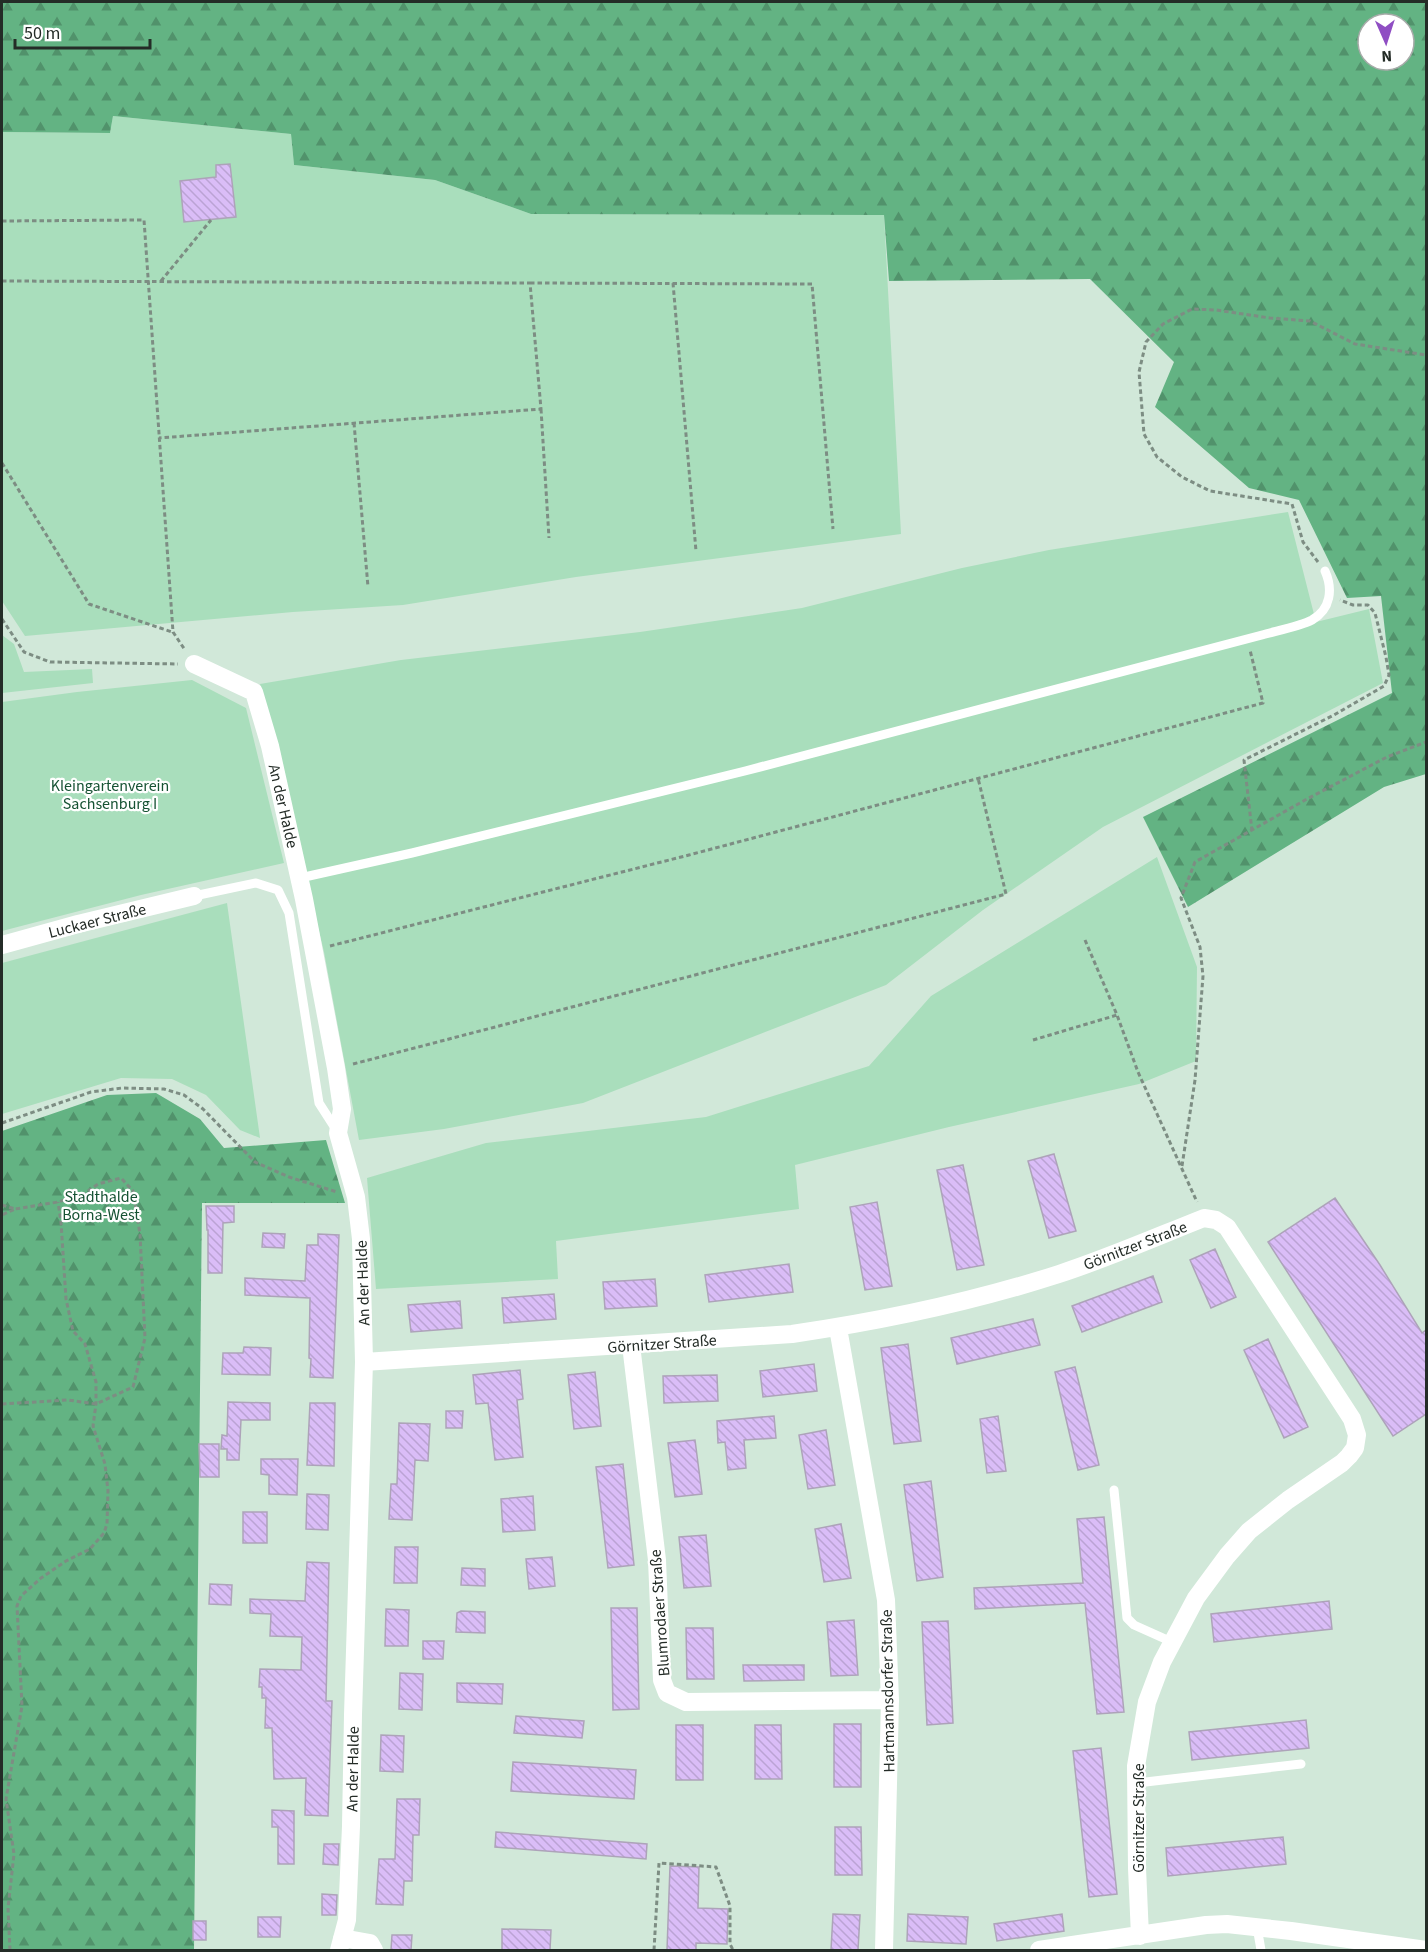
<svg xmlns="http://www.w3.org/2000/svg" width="1428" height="1952" viewBox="0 0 1428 1952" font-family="'Source Sans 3',sans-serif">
	<defs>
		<pattern id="forest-firs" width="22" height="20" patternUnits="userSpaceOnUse" patternTransform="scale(1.5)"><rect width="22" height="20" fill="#63b383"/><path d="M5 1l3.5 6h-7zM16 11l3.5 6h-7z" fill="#51926b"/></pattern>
		<pattern id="building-back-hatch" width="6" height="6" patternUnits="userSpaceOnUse" patternTransform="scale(1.5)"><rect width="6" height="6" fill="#dabdf7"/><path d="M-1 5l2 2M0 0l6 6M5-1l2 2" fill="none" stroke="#bba3d4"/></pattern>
	</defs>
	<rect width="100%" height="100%" fill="#d1e8d9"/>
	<path fill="#a9debc" d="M113,116l178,18 3,31 141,15 96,34 353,1 17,319 -325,43 -173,28 -110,7 -268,24 -23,-35v-469l108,1z
		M1288,512l28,110 53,-13 14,74 -280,144 -120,83 -97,75 -303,118 -139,26 -85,11 -35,-188 -64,-268 141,-24 239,-28 162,-24 160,-40 87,-18z
		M2,635l12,9 10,28 68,-3 1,14 -91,10z
		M192,680l54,28 38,155 -143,32 -139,36v-229l75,-10z
		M1157,857l40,110 -1,94 -57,23 -190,43 -154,38 4,44 -243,32 2,38 -182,10 -9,-111 119,-35 220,-26 163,-51 62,-70z
		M227,903l33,235 -20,-8 -34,-35 -34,-16 -51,-1 -119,36v-151z"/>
	<path fill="url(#forest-firs)" fill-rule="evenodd" d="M2,2h1424v772l-42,13 -196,120 -45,-90 249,-124 -11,-97 -34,2 -48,-98 -50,-12 -94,-81 19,-45 -84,-83 -201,2 -5,-66 -353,-1 -96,-34 -141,-15 -3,-31 -178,-18 -3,17 -108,-1zM1368,24h36v36h-36z
		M156,1093l44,26 24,29 102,-8 19,63h-143l-8,747h-192v-819l105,-36z"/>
	<path fill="url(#building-back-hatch)" stroke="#ada3b9" stroke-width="1.5" d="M230,164l6,53 -52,5 -4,-41 36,-4v-12z
		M1054,1154l22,77 -27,7 -21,-77z
		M963,1165l21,100 -27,5 -20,-100z
		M1335,1198l45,67 42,68 4,-3v84l-33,22 -125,-194z
		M877,1202l15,84 -27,4 -15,-83z
		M206,1206h28v16l-11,1 -1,50h-14v-43h-1z
		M263,1233l22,1 -1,14 -22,-1z
		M318,1234l21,1 -6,143 -23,-1 1,-18 -2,-1 1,-60 -65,-3v-17l60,3 2,-36h11z
		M1215,1249l21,48 -25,11 -21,-48z
		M789,1264l4,28 -84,10 -4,-27z
		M1153,1276l9,26 -80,30 -10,-26z
		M655,1279l2,27 -52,3 -2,-27z
		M554,1294l2,25 -52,4 -2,-25z
		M460,1301l2,27 -51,4 -3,-27z
		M1033,1319l7,26 -83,19 -6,-26z
		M1268,1339l40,88 -24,11 -40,-88z
		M908,1344l13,97 -27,3 -13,-96z
		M244,1347l27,1 -1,27 -48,-1 1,-21h20z
		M814,1364l3,27 -54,6 -3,-26z
		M1075,1367l24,98 -21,5 -23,-98z
		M520,1370l3,29 -6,1 6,57 -28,3 -7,-57 -12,1 -3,-29z
		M595,1372l6,54 -27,3 -6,-54z
		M717,1375l1,26 -54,2 -1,-27z
		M228,1402l42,1v17h-29l-2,40h-12v-11h-6l1,-14 5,1z
		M310,1403h25l-1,63 -27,-1z
		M446,1411h17l-1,17h-16z
		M774,1416l2,22 -32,2 2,28 -18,2 -3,-28 -7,1 -1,-22z
		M998,1416l8,55 -19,2 -7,-54z
		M399,1423l31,1 -2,37 -13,-1 -3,60 -23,-1 2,-35h6z
		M826,1430l9,55 -27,4 -9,-54z
		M695,1440l7,54 -27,3 -7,-54z
		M199,1444h20v33h-19z
		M261,1459h37l-1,36 -28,-1v-19l-8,-1z
		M623,1464l11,101 -26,3 -12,-101z
		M931,1481l12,96 -26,4 -13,-96z
		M307,1494l22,1 -1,35 -22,-1z
		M533,1496l2,34 -32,2 -2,-33z
		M243,1512h24v31h-24z
		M1104,1517l20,195 -27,2 -12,-111 -110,6 -1,-21 109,-5 -6,-64z
		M841,1524l10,54 -27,4 -9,-53z
		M706,1535l5,51 -27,2 -5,-51z
		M395,1547h23l-1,36h-23z
		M552,1557l3,29 -26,3 -3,-30z
		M307,1562l22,1 -3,138h6l-4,115 -23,-1 1,-37 -32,1 -2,-51h-7l1,-30h-4v-11h-3l1,-18 41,1 1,-33 -32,-1 1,-22 -21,-1v-14l55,2z
		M462,1568l23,1v17l-24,-1z
		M210,1584l22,1 -1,20 -22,-1z
		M1329,1601l3,28 -118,13 -3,-28z
		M611,1608h26l2,101 -26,1z
		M386,1609l23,1 -1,36h-23z
		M461,1611l24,1v21l-29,-1 1,-19z
		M854,1620l4,55 -27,1 -4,-54z
		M948,1621l5,102 -26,2 -5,-103z
		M686,1628h27l1,51h-27z
		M423,1641h21l-1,18h-20z
		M743,1665h61v15l-60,1z
		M400,1673l23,1 -1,36 -23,-1z
		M457,1683l46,1 -1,20 -45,-2z
		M516,1716l68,5 -2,17 -68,-5z
		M1306,1720l3,28 -117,12 -3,-28z
		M834,1724h27v63h-27z
		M676,1725h27v55h-27z
		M755,1725h26l1,54h-27z
		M381,1735l23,1 -1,36 -23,-1z
		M1101,1748l16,146 -28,3 -16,-146z
		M513,1762l123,8 -2,29 -123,-8z
		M397,1799h23l-1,36h-6l-1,46h-8l-1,24 -27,-1 3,-45h16z
		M272,1810l22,1v53h-16v-37h-6z
		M835,1827h26l1,48h-27z
		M496,1832l151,12 -1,15 -151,-12z
		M1283,1837l3,27 -118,12 -2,-28z
		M324,1844h15l-1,21 -15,-1z
		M670,1866l29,1 -1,41 30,1 -1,35 -31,-1v7h-29z
		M322,1894l15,1 -1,20h-14z
		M833,1914l27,1 -2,35h-27z
		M908,1914l60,3 -2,27 -59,-3z
		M1062,1914l2,17 -67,10 -3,-17z
		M258,1917h23l-1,20h-22z
		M193,1921h13v19h-13z
		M502,1929l49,1 -1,20h-48z
		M392,1935h20l-1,15h-20z"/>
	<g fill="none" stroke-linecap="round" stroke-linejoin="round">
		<path stroke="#7d8d83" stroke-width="3" stroke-dasharray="4.5 3" stroke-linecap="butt" d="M2,221l142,-1 29,412 12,18
			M2,281l528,2 11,126 -382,29
			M161,281l50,-61
			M530,283l282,1 21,245
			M673,283l23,268
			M541,409l8,129
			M354,423l14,164
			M2,463l87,141 83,28
			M1318,562l-15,-20 -11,-38 -82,-13 -28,-14 -25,-20 -13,-23 -5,-62 7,-30 17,-18 29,-15 24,1 54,8 40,3 45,23 71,11
			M2,619l22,33 26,10 128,2
			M1252,831l-8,-71 90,-45 50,-29 5,-11 -3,-18 -11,-44 -7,-8h-15l-13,-5
			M1085,940l32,75 21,57 59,130
			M330,946l359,-91 574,-152 -13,-53
			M1033,1040l84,-25
			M353,1064l653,-170 -28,-116
			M2,1123l89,-31 31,-4 42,1 20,6 19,14 52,53 34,15 48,15
			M1182,1166l13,-86 8,-104 -3,-29 -19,-49 14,-36 112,-63 80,-42 39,-15
			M2,1205l13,4 -13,6
			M2,1404l66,-4 28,4 37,-17 12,-49 -5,-104 -7,-43 -12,-13 -23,6 -16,11 -24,7 -43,7
			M10,1950l-2,-42 6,-54 -8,-55 16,-93 -5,-100 4,-10 20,-18 25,-17 24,-12 14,-16 3,-9 1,-33 -3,-27 -12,-38 3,-22v-22l-11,-38 -12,-13 -7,-32 -5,-77 -3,-20
			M654,1950l5,-87 57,4 14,39v38l3,6"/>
		<path stroke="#fff" stroke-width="9" d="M300,878l112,-25 333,-82 517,-136c14,-4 39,-9 50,-15 19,-11 21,-31 13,-49
			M194,896l62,-13 22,7 11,23 30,190 18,28
			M1114,1490l13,128 7,7 38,17
			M1137,1783l164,-19
			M1257,1927l4,23"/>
		<path stroke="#fff" stroke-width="18" d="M194,664l60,28 16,54 34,153 32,169 6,41 -4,24 18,64 5,42 3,123 -11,353 -2,111 -4,94 -8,30
			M2,945l76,-21 116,-28
			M838,1328l48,272 4,100 -6,250
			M631,1345l26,215 5,120 5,13 19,9 204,-2
			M364,1362l428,-28c90,-13 180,-32 267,-60 49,-16 97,-37 145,-56l12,2 11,7 125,192 5,16 -2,13 -6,8 -7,7 -54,37 -39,31 -22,25 -31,42 -34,64 -15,40 -11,64 1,102 3,68
			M342,1938l28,5 4,7
			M1039,1950l167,-25 21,-1 64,7 135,19"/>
	</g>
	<g text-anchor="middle" stroke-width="4.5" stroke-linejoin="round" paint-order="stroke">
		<g font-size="16" fill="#165233" stroke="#fff">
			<text x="110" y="791">Kleingartenverein<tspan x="110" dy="18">Sachsenburg I</tspan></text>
			<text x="101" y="1202">Stadthalde<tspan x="101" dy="18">Borna-West</tspan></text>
		</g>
		<g font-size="16" fill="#242c27" stroke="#fff">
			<text transform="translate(284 806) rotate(77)" y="6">An der Halde</text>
			<text transform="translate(97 920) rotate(-14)" y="6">Luckaer Straße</text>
			<text transform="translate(1135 1245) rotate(-21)" y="6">Görnitzer Straße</text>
			<text transform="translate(362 1283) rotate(-92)" y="6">An der Halde</text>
			<text transform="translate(662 1343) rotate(-4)" y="6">Görnitzer Straße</text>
			<text transform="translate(659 1613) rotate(-94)" y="6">Blumrodaer Straße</text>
			<text transform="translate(887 1691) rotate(-91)" y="6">Hartmannsdorfer Straße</text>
			<text transform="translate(352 1769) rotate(-89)" y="6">An der Halde</text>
			<text transform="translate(1138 1818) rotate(-90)" y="6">Görnitzer Straße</text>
		</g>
	</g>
	<rect width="1428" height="1952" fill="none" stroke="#242c27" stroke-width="6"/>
	<g transform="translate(1386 42) rotate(177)"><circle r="28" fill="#ffffff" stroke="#a7aba9" stroke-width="1.5"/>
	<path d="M0-4.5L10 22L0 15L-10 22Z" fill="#8f4ec3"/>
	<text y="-9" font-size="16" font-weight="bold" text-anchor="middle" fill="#242c27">N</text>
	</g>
	<path d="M15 39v9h135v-9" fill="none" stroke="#242c27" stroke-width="3"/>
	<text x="24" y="39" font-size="18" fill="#242c27" stroke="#ffffff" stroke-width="4.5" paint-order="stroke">50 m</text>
</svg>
